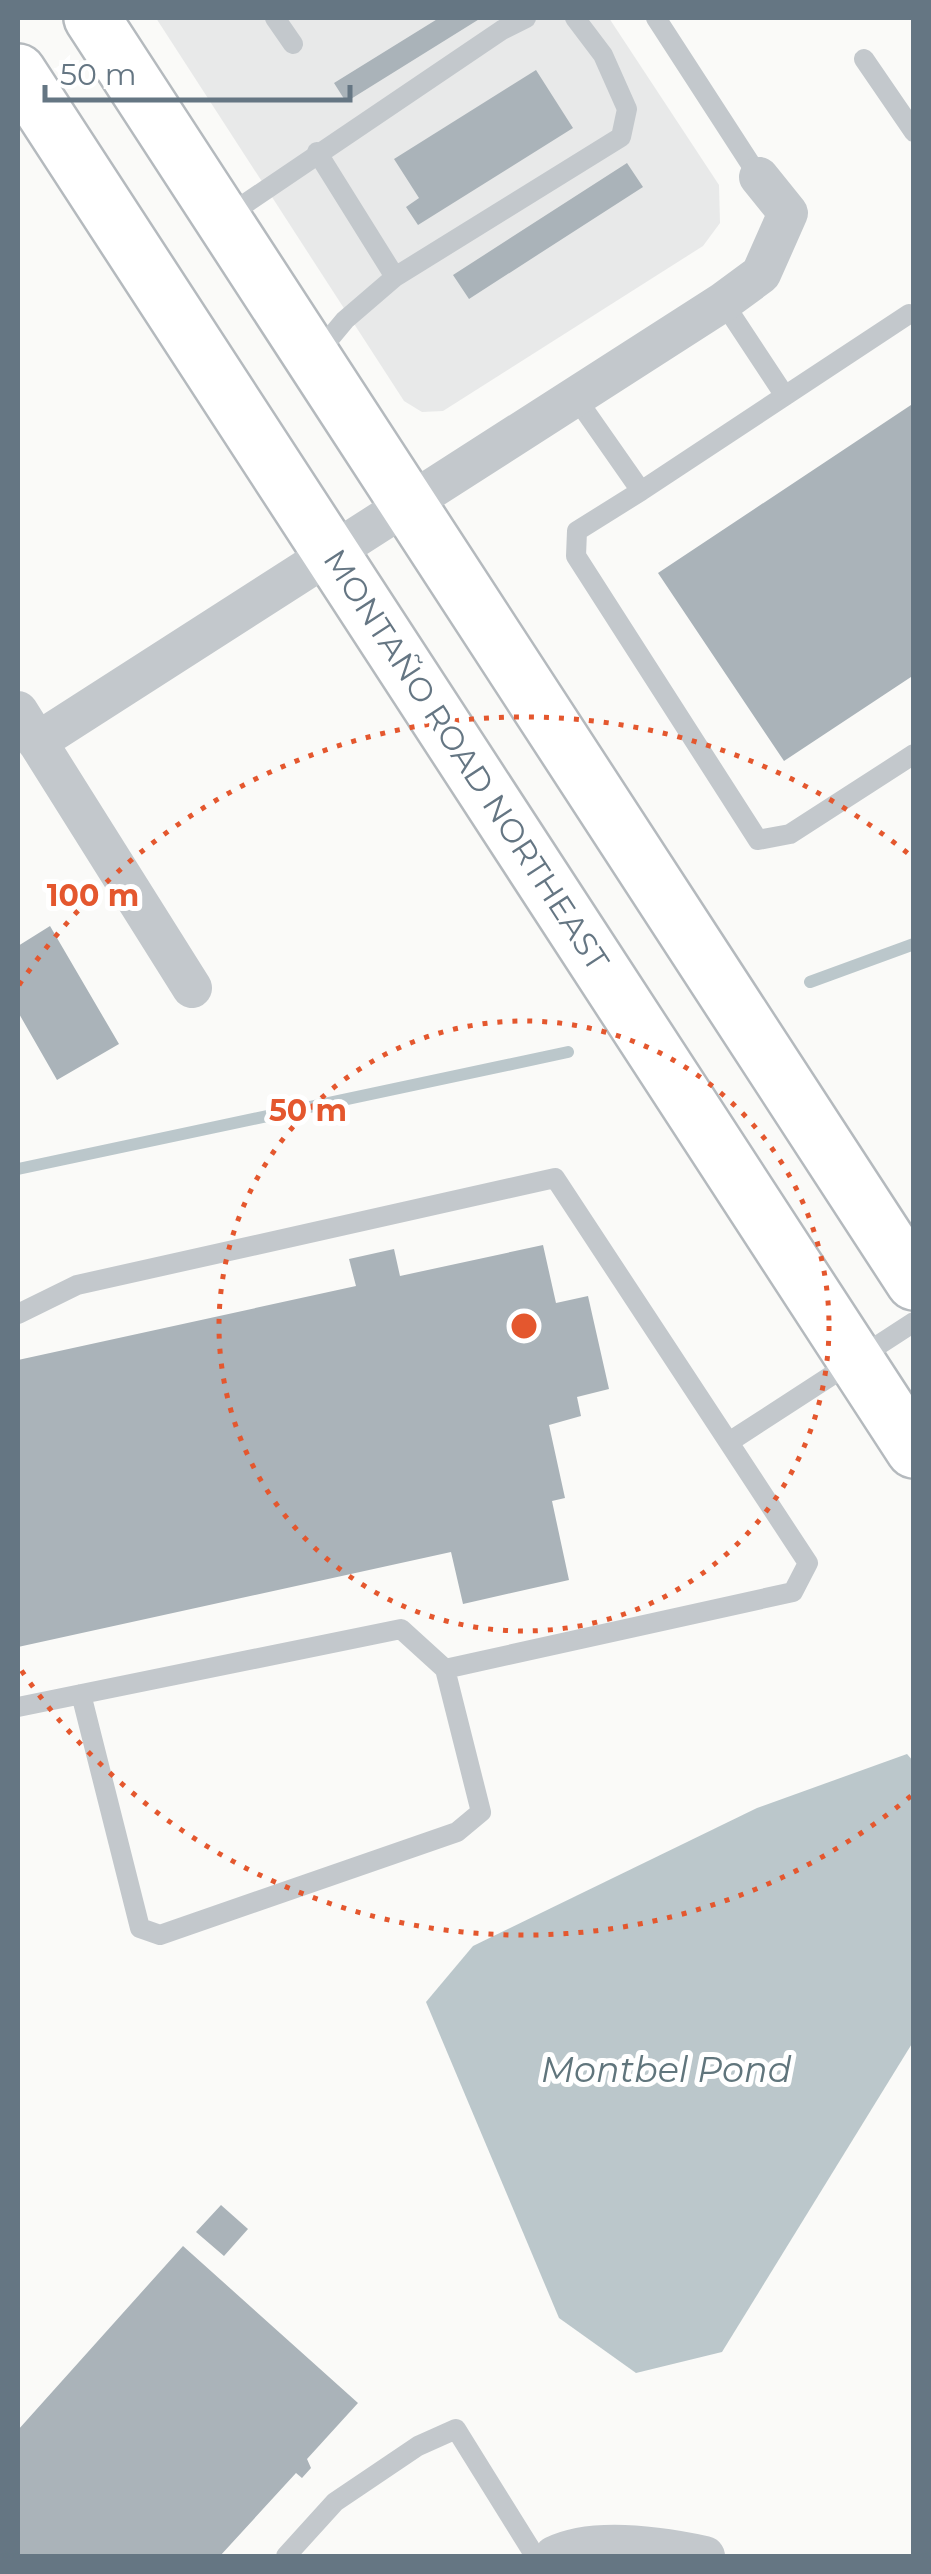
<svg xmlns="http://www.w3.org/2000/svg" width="931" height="2574" viewBox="0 0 931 2574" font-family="Montserrat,sans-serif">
	<rect width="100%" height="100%" fill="#fafaf8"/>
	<path fill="#e8e9e9" d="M156,18h453l110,167 1,38 -17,23 -260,165 -21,1 -18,-11z"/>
	<path fill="#bbc7cb" d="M907,1754l7,8 -1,280 -191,310 -86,21 -77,-55 -133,-316 47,-56 284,-138z"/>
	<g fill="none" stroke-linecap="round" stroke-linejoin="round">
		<path stroke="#bbc7cb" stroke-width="12" d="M810,982l104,-38
			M18,1169l550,-117"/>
	</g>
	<path fill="#aab3b9" d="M439,18h42l-135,84 -12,-19z
		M536,70l37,58 -155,97 -12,-18 13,-9 -25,-39z
		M627,163l16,24 -174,112 -16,-24z
		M914,403v272l-130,86 -126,-188z
		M50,926l69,118 -62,36 -39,-68v-66z
		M543,1245l13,58 32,-7 21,93 -32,8 4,19 -32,9 16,73 -13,3 17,79 -106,24 -12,-52 -433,95v-287l338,-74 -7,-27 45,-10 6,27z
		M221,2205l27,24 -24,27 -28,-24z
		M183,2246l175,157 -51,56 4,9 -9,10 -6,-5 -76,83h-202v-126z"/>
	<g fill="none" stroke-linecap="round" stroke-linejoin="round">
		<g stroke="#b5babe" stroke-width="60">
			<path id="primary" d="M92,18l822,1264
				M18,72l896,1378"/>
		</g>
		<path stroke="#c3c8cc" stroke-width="20" d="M275,18l18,26
			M656,18l103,159
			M864,59l50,73
			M317,152l78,125
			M224,218l278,-188 24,-12
			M723,302l62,94
			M315,356l30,-36 50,-43 226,-140 6,-28 -24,-54 -28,-37
			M576,398l65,93 268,-177
			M641,491l-64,40 -1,25 182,284 32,-6 124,-80
			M18,1314l59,-29 478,-107 253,385 -15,29 -348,77 -44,-40 -383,78
			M729,1442l185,-120
			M81,1694l59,234 20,7 297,-103 24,-20 -36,-143
			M286,2556l49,-54 83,-56 38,-17 79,127"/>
		<path stroke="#c3c8cc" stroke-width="40" d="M18,711l174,277
			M37,742l686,-440 38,-28 27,-61 -29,-36
			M554,2556c40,-20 109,-9 151,0"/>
		<use href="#primary" stroke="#fff" stroke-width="55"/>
	</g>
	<g fill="none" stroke="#e4572e" stroke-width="5" stroke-dasharray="5 10">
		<circle cx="524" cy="1326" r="305"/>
		<path d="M911 1796A609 609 0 0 1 19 1667M19 985A609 609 0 0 1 911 856"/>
	</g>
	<g text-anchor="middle" stroke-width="10" stroke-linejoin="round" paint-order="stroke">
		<g font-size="32" fill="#657683" stroke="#fff">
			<text transform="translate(466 760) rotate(57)" y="11">MONTAÑO ROAD NORTHEAST</text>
		</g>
		<g font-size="35" font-style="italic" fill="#60757c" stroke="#fff">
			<text x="666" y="2082">Montbel Pond</text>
		</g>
	</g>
	<circle cx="524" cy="1326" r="15" fill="#e4572e" stroke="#fff" stroke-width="5"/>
	<g font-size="30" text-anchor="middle" font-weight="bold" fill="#e4572e" stroke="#fff" stroke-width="10" stroke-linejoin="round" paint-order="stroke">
		<text x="93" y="906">100 m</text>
		<text x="308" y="1121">50 m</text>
	</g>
	<rect width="931" height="2574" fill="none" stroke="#657683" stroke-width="40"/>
	<path d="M45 85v15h305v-15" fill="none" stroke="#657683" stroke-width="5"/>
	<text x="60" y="85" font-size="30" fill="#657683" stroke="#ffffff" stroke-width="8" paint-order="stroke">50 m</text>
</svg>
